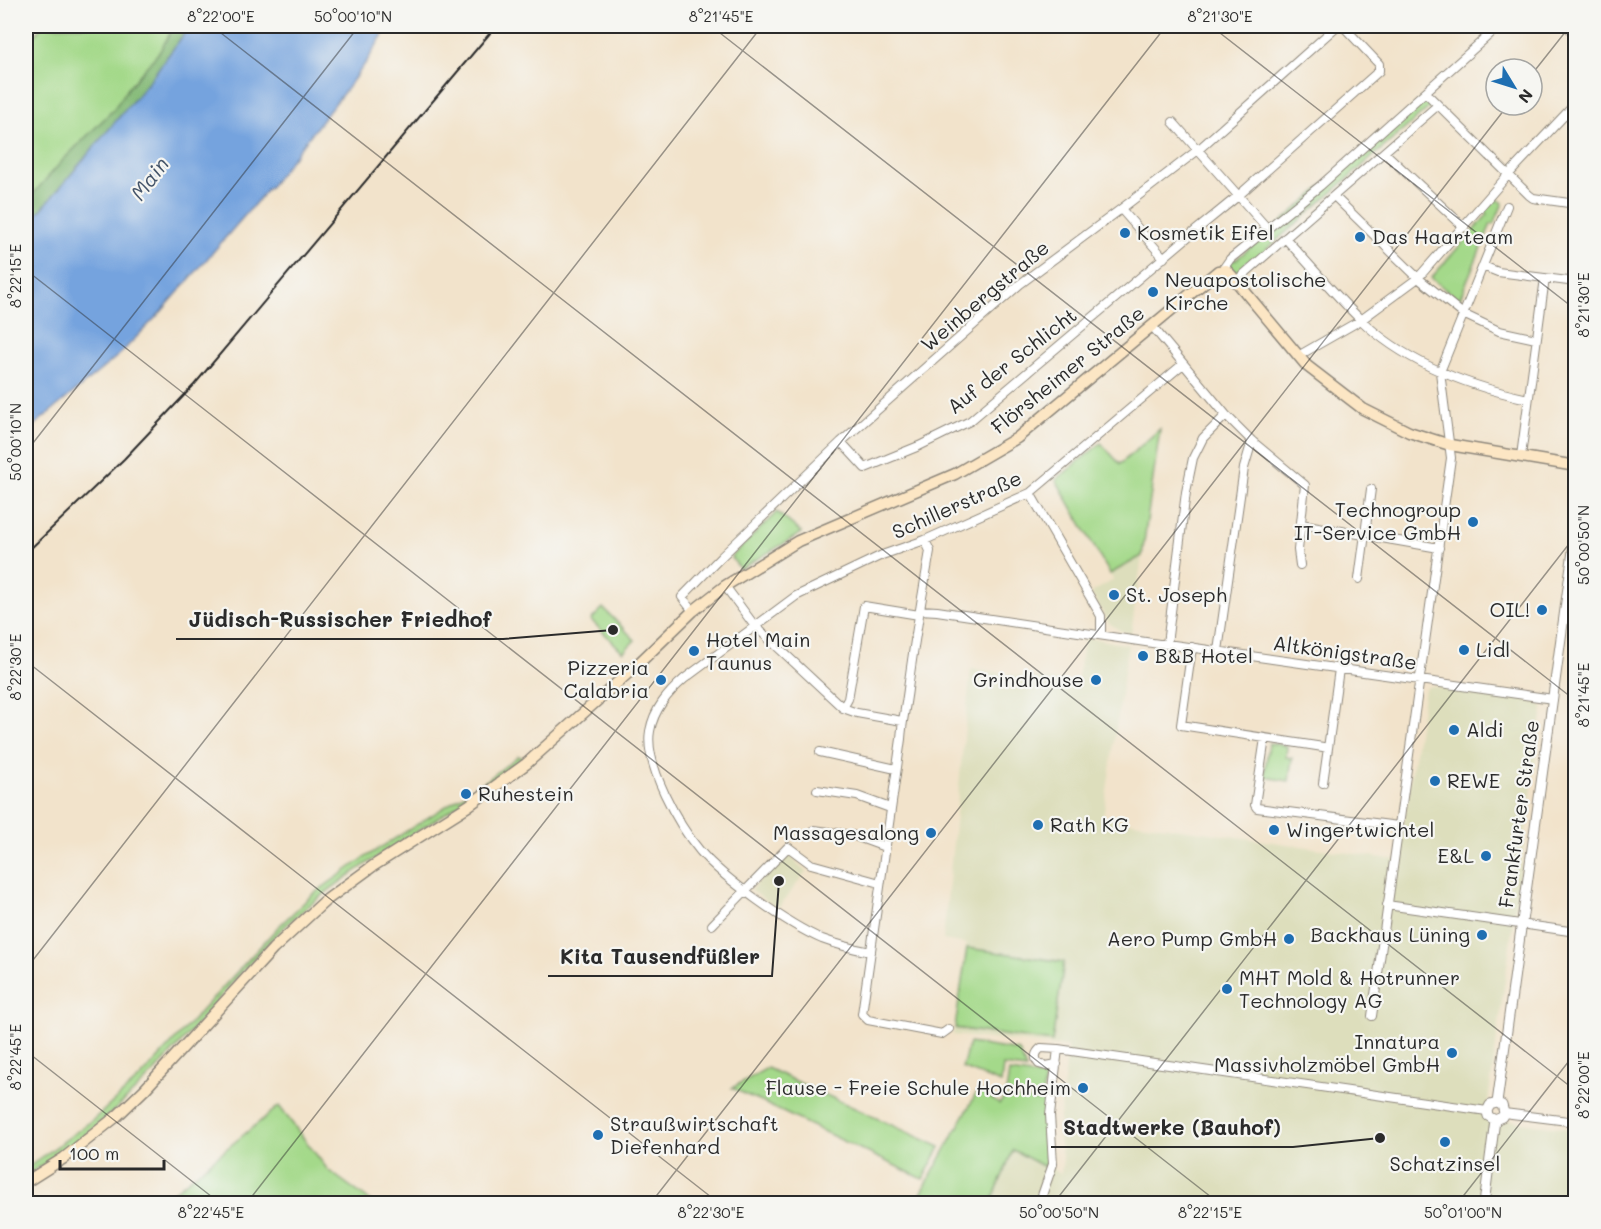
<svg xmlns="http://www.w3.org/2000/svg" width="1601" height="1229" viewBox="0 0 1601 1229" font-family="Mali,sans-serif">
	<rect width="100%" height="100%" fill="#f6f6f2"/>
	<filter id="ink" filterUnits="userSpaceOnUse"><feTurbulence type="fractalNoise" baseFrequency=".0167" numOctaves="2"/><feDisplacementMap in="SourceGraphic" scale="12" xChannelSelector="R" yChannelSelector="G"/><feConvolveMatrix kernelMatrix="1 2 1 2 8 2 1 2 1" color-interpolation-filters="sRGB"/></filter>
	<filter id="wash" filterUnits="userSpaceOnUse"><feTurbulence type="fractalNoise" baseFrequency=".008" numOctaves="4" result="noise"/><feDisplacementMap in="SourceGraphic" scale="24" xChannelSelector="R" yChannelSelector="G"/><feGaussianBlur stdDeviation="1.35" result="paint"/><feColorMatrix in="noise" values="0 0 0 0 0 0 0 0 0 0 0 0 0 0 0 0 0 1.4 0 .05"/><feComposite in="paint" operator="in"/></filter>
	<g filter="url(#wash)">
		<rect width="100%" height="100%" fill="#f2e3cb"/>
		<path fill="#dddebc" d="M1142,556l-11,78 -12,-4 -10,-7 -18,-30 22,-13 -3,-6z
			M1085,637l43,8 -25,173 295,42 27,-171 5,-3 106,15 5,4 2,3 -57,409 89,13v73h-584l22,-53 48,23 2,-12 -4,-22v-13l9,-79 -115,-12 13,-91 -23,-4 28,-271 106,15z
			M787,853l19,19 -27,35h-4l-24,-17z"/>
		<path fill="#a4d98a" stroke="#68825a" stroke-width="1.5" d="M42,26h148l-164,199v-178z
			M1424,98l7,8 -193,168h-3l-6,-8 4,-7 2,1 34,-27h3l-1,-2z
			M1496,198l7,5 -9,21h-3l-32,76 -28,-22 57,-64 -3,-4z
			M1160,429l-18,127 -32,18 -54,-94 45,-37 19,21z
			M777,512l25,21 -62,36 -9,-12z
			M603,608l32,32 -12,12 -32,-32z
			M1269,743l18,3 -1,11 6,1 -3,23 -25,-4z
			M518,756l6,2c-78,62 -171,104 -244,173 -49,48 -88,105 -137,152 -35,35 -74,67 -117,92v-6l68,-50 47,-42 137,-150 34,-32 52,-37 122,-77z
			M967,948l97,14 -12,80 -97,-14z
			M969,1043l50,8 7,18 -23,-3 -2,17 -39,-15z
			M767,1068l173,79 -17,32 -191,-91z
			M1009,1072l36,5 -3,21 -36,-5z
			M977,1092h5l17,12 6,-7 40,5 -2,39 3,18 -1,8 -32,-17 -22,53h-75z
			M279,1106l49,64 45,33h-213z"/>
		<path fill="#83b976" stroke="#577250" stroke-width="1.5" d="M174,26h16l-43,58 -106,126 -15,15v-23l37,-42 50,-50 16,-23 31,-36z"/>
		<path fill="#75a3de" stroke="#506784" stroke-width="1.5" d="M190,26h198l-21,35 -19,26 -76,97 -111,128 -41,42 -94,78v-207l15,-15 106,-126z"/>
	</g>
	<g filter="url(#ink)">
		<g fill="none" stroke-linecap="round" stroke-linejoin="round">
			<g stroke="#8e877b" stroke-width="10">
				<path id="minor" d="M1567,26l9,10
					M1425,92l104,103 4,3 43,6
					M1173,122l94,106
					M1385,153l79,74
					M1334,196l84,82 45,36 36,17 37,8
					M1121,209l43,49
					M1285,238c25,27 49,56 75,81 45,44 108,67 168,80
					M1483,266l15,6 78,10
					M1223,269l7,-10 90,-73 179,-160
					M1236,281l202,-176
					M1152,326l74,89 26,26 53,44 -7,65 2,15
					M1298,356l63,-36 57,-42 90,-103 68,-72
					M841,442l24,26 54,-22 51,-25 225,-190 43,-35 141,-125v-7l-36,-38
					M1521,456l24,-178
					M1030,493l71,123v19
					M1301,524l138,24
					M925,540l5,11c-8,46 -16,91 -22,138 -2,17 -6,33 -7,50l-39,275 6,6 74,14 7,-5
					M1359,579l12,-90
					M725,586l29,39 89,83 14,5 45,8
					M920,610l17,1 222,33h8l386,55
					M693,611l-11,-14 39,-40 120,-115 179,-158 101,-75 77,-59 139,-124
					M1167,644l19,-152 7,-34 10,-20 23,-23
					M1192,647l-11,78 142,22 5,1 11,-79
					M1218,651l26,-183 8,-27
					M843,708l5,-9 16,-93 55,9
					M1265,738l-10,67 2,3 141,18
					M820,752l76,17
					M1323,783l5,-35
					M817,790l40,6 33,12
					M814,830l38,5 33,12
					M1387,905l189,27
					M712,925l76,-78 23,17 69,19
					M871,952c-16,-3 -33,-7 -49,-13 -33,-14 -98,-60 -122,-88 -21,-25 -56,-86 -50,-120 4,-22 18,-38 34,-52l112,-83 86,-41 43,-15 105,-47 153,-129
					M1372,1016l79,-558 -11,-86 67,-166
					M1057,1064l-11,2 -7,-2c-5,-6 -4,-11 2,-16l17,1 429,62
					M1504,1113l72,9
					M1039,1204l14,-40 -3,-49 8,-66"/>
			</g>
			<g stroke="#8e877b" stroke-width="11">
				<path id="tertiary" d="M1497,1103l79,-574
					M1495,1120l-7,-4 -1,-5 3,-6 7,-2
					M1495,1120l7,-3 2,-4 -2,-8 -5,-2
					M1484,1204l11,-84"/>
			</g>
			<g stroke="#8e877b" stroke-width="13">
				<path id="secondary" d="M26,1182l38,-24 53,-42 28,-27 128,-140 52,-48 48,-35 95,-60 58,-42 110,-98 57,-55 32,-25 73,-45 157,-67 62,-36 201,-167 8,-1 5,5 76,91 56,43 46,23 41,13 126,21"/>
			</g>
			<use href="#minor" stroke="#fff" stroke-width="8"/>
			<use href="#tertiary" stroke="#fff" stroke-width="9"/>
			<use href="#secondary" stroke="#fce6c4" stroke-width="10"/>
			<path stroke="#2b2b2b" stroke-width="2" d="M26,553l98,-94 70,-74 302,-359"/>
		</g>
	</g>
	<path fill="none" stroke="#2b2b2b" stroke-width="1.5" stroke-opacity="0.45" d="M212,26l1364,1065M711,26l865,675M1211,26l365,284M1532,74l38,-48M26,270l1194,934M26,452l333,-426M26,661l694,543M26,969l736,-943M26,1051l195,153M246,1204l920,-1178M650,1204l858,-1099M1053,1204l523,-669M1457,1204l119,-152"/>
	<g fill="#1f6fb2" stroke="#f6f6f2" stroke-width="2">
		<circle cx="1125" cy="233" r="6"/>
		<circle cx="1360" cy="237" r="6"/>
		<circle cx="1153" cy="292" r="6"/>
		<circle cx="1473" cy="522" r="6"/>
		<circle cx="1114" cy="595" r="6"/>
		<circle cx="1542" cy="610" r="6"/>
		<circle cx="1464" cy="650" r="6"/>
		<circle cx="694" cy="651" r="6"/>
		<circle cx="1143" cy="656" r="6"/>
		<circle cx="661" cy="680" r="6"/>
		<circle cx="1096" cy="680" r="6"/>
		<circle cx="1454" cy="730" r="6"/>
		<circle cx="1435" cy="781" r="6"/>
		<circle cx="466" cy="794" r="6"/>
		<circle cx="1038" cy="825" r="6"/>
		<circle cx="1274" cy="830" r="6"/>
		<circle cx="931" cy="833" r="6"/>
		<circle cx="1486" cy="856" r="6"/>
		<circle cx="1482" cy="935" r="6"/>
		<circle cx="1289" cy="939" r="6"/>
		<circle cx="1227" cy="989" r="6"/>
		<circle cx="1452" cy="1053" r="6"/>
		<circle cx="1083" cy="1088" r="6"/>
		<circle cx="598" cy="1135" r="6"/>
		<circle cx="1445" cy="1142" r="6"/>
	</g>
	<g text-anchor="middle" stroke-width="4.5" stroke-linejoin="round" paint-order="stroke">
		<g font-size="20" fill="#2b2b2b" stroke="#f6f6f2" text-anchor="start">
			<text x="1137" y="240">Kosmetik Eifel</text>
			<text x="1372" y="244">Das Haarteam</text>
			<text x="1165" y="287">Neuapostolische<tspan x="1165" dy="23">Kirche</tspan></text>
			<text x="1461" y="517" text-anchor="end">Technogroup<tspan x="1461" dy="23">IT-Service GmbH</tspan></text>
			<text x="1126" y="602">St. Joseph</text>
			<text x="1530" y="617" text-anchor="end">OIL!</text>
			<text x="706" y="647">Hotel Main<tspan x="706" dy="23">Taunus</tspan></text>
			<text x="1476" y="657">Lidl</text>
			<text x="1155" y="663">B&amp;B Hotel</text>
			<text x="649" y="675" text-anchor="end">Pizzeria<tspan x="649" dy="23">Calabria</tspan></text>
			<text x="1084" y="687" text-anchor="end">Grindhouse</text>
			<text x="1466" y="737">Aldi</text>
			<text x="1447" y="788">REWE</text>
			<text x="478" y="801">Ruhestein</text>
			<text x="1050" y="832">Rath KG</text>
			<text x="1286" y="837">Wingertwichtel</text>
			<text x="919" y="840" text-anchor="end">Massagesalong</text>
			<text x="1474" y="863" text-anchor="end">E&amp;L</text>
			<text x="1470" y="942" text-anchor="end">Backhaus Lüning</text>
			<text x="1277" y="946" text-anchor="end">Aero Pump GmbH</text>
			<text x="1239" y="985">MHT Mold &amp; Hotrunner<tspan x="1239" dy="23">Technology AG</tspan></text>
			<text x="1440" y="1049" text-anchor="end">Innatura<tspan x="1440" dy="23">Massivholzmöbel GmbH</tspan></text>
			<text x="1071" y="1095" text-anchor="end">Flause - Freie Schule Hochheim</text>
			<text x="610" y="1131">Straußwirtschaft<tspan x="610" dy="23">Diefenhard</tspan></text>
			<text x="1445" y="1171" text-anchor="middle">Schatzinsel</text>
		</g>
		<g font-size="20" fill="#2b2b2b" stroke="#f6f6f2">
			<text transform="translate(985 296) rotate(-40)" y="7">Weinbergstraße</text>
			<text transform="translate(1012 361) rotate(-38)" y="7">Auf der Schlicht</text>
			<text transform="translate(1068 370) rotate(-39)" y="7">Flörsheimer Straße</text>
			<text transform="translate(957 505) rotate(-24)" y="7">Schillerstraße</text>
			<text transform="translate(1345 653) rotate(8)" y="7">Altkönigstraße</text>
			<text transform="translate(1519 814) rotate(-82)" y="7">Frankfurter Straße</text>
		</g>
		<g font-size="21" font-style="italic" fill="#45556a" stroke="#f6f6f2">
			<text transform="translate(150 179) rotate(-53)" y="7">Main</text>
		</g>
	</g>
	<path fill="none" stroke="#2b2b2b" stroke-width="2" d="M613 630L503 639H176M779 881L772 976H548M1380 1138L1293 1147H1051"/>
	<g fill="#2b2b2b" stroke="#f6f6f2" stroke-width="2">
		<circle cx="613" cy="630" r="6"/>
		<circle cx="779" cy="881" r="6"/>
		<circle cx="1380" cy="1138" r="6"/>
	</g>
	<g font-size="21" text-anchor="middle" font-weight="bold" fill="#2b2b2b" stroke="#f6f6f2" stroke-width="4.5" stroke-linejoin="round" paint-order="stroke">
		<text x="340" y="627">Jüdisch-Russischer Friedhof</text>
		<text x="660" y="964">Kita Tausendfüßler</text>
		<text x="1172" y="1135">Stadtwerke (Bauhof)</text>
	</g>
	<rect width="1601" height="1229" fill="none" stroke="#f6f6f2" stroke-width="66"/>
	<g transform="translate(1514 87) rotate(128)"><circle r="28" fill="#f6f6f2" stroke="#a5a5a2" stroke-width="1.5"/>
	<path d="M0-4.5L10 22L0 15L-10 22Z" fill="#1f6fb2"/>
	<text y="-9" font-size="16" font-weight="bold" text-anchor="middle" fill="#2b2b2b">N</text>
	</g>
	<path d="M60 1160v9h104v-9" fill="none" stroke="#2b2b2b" stroke-width="3"/>
	<text x="69" y="1160" font-size="18" fill="#2b2b2b" stroke="#f6f6f2" stroke-width="4.5" paint-order="stroke">100 m</text>
	<rect x="33" y="33" width="1535" height="1163" fill="none" stroke="#2b2b2b" stroke-width="2"/>
	<g font-size="15" text-anchor="middle" fill="#2b2b2b">
		<text x="221" y="22">8°22'00"E</text>
		<text x="353" y="22">50°00'10"N</text>
		<text x="721" y="22">8°21'45"E</text>
		<text x="1220" y="22">8°21'30"E</text>
		<text transform="translate(16 276) rotate(-90)" y="5">8°22'15"E</text>
		<text transform="translate(1584 305) rotate(-90)" y="5">8°21'30"E</text>
		<text transform="translate(16 442) rotate(-90)" y="5">50°00'10"N</text>
		<text transform="translate(1584 545) rotate(-90)" y="5">50°00'50"N</text>
		<text transform="translate(16 667) rotate(-90)" y="5">8°22'30"E</text>
		<text transform="translate(1584 695) rotate(-90)" y="5">8°21'45"E</text>
		<text transform="translate(16 1057) rotate(-90)" y="5">8°22'45"E</text>
		<text transform="translate(1584 1085) rotate(-90)" y="5">8°22'00"E</text>
		<text x="211" y="1218">8°22'45"E</text>
		<text x="711" y="1218">8°22'30"E</text>
		<text x="1059" y="1218">50°00'50"N</text>
		<text x="1210" y="1218">8°22'15"E</text>
		<text x="1463" y="1218">50°01'00"N</text>
	</g>
</svg>
